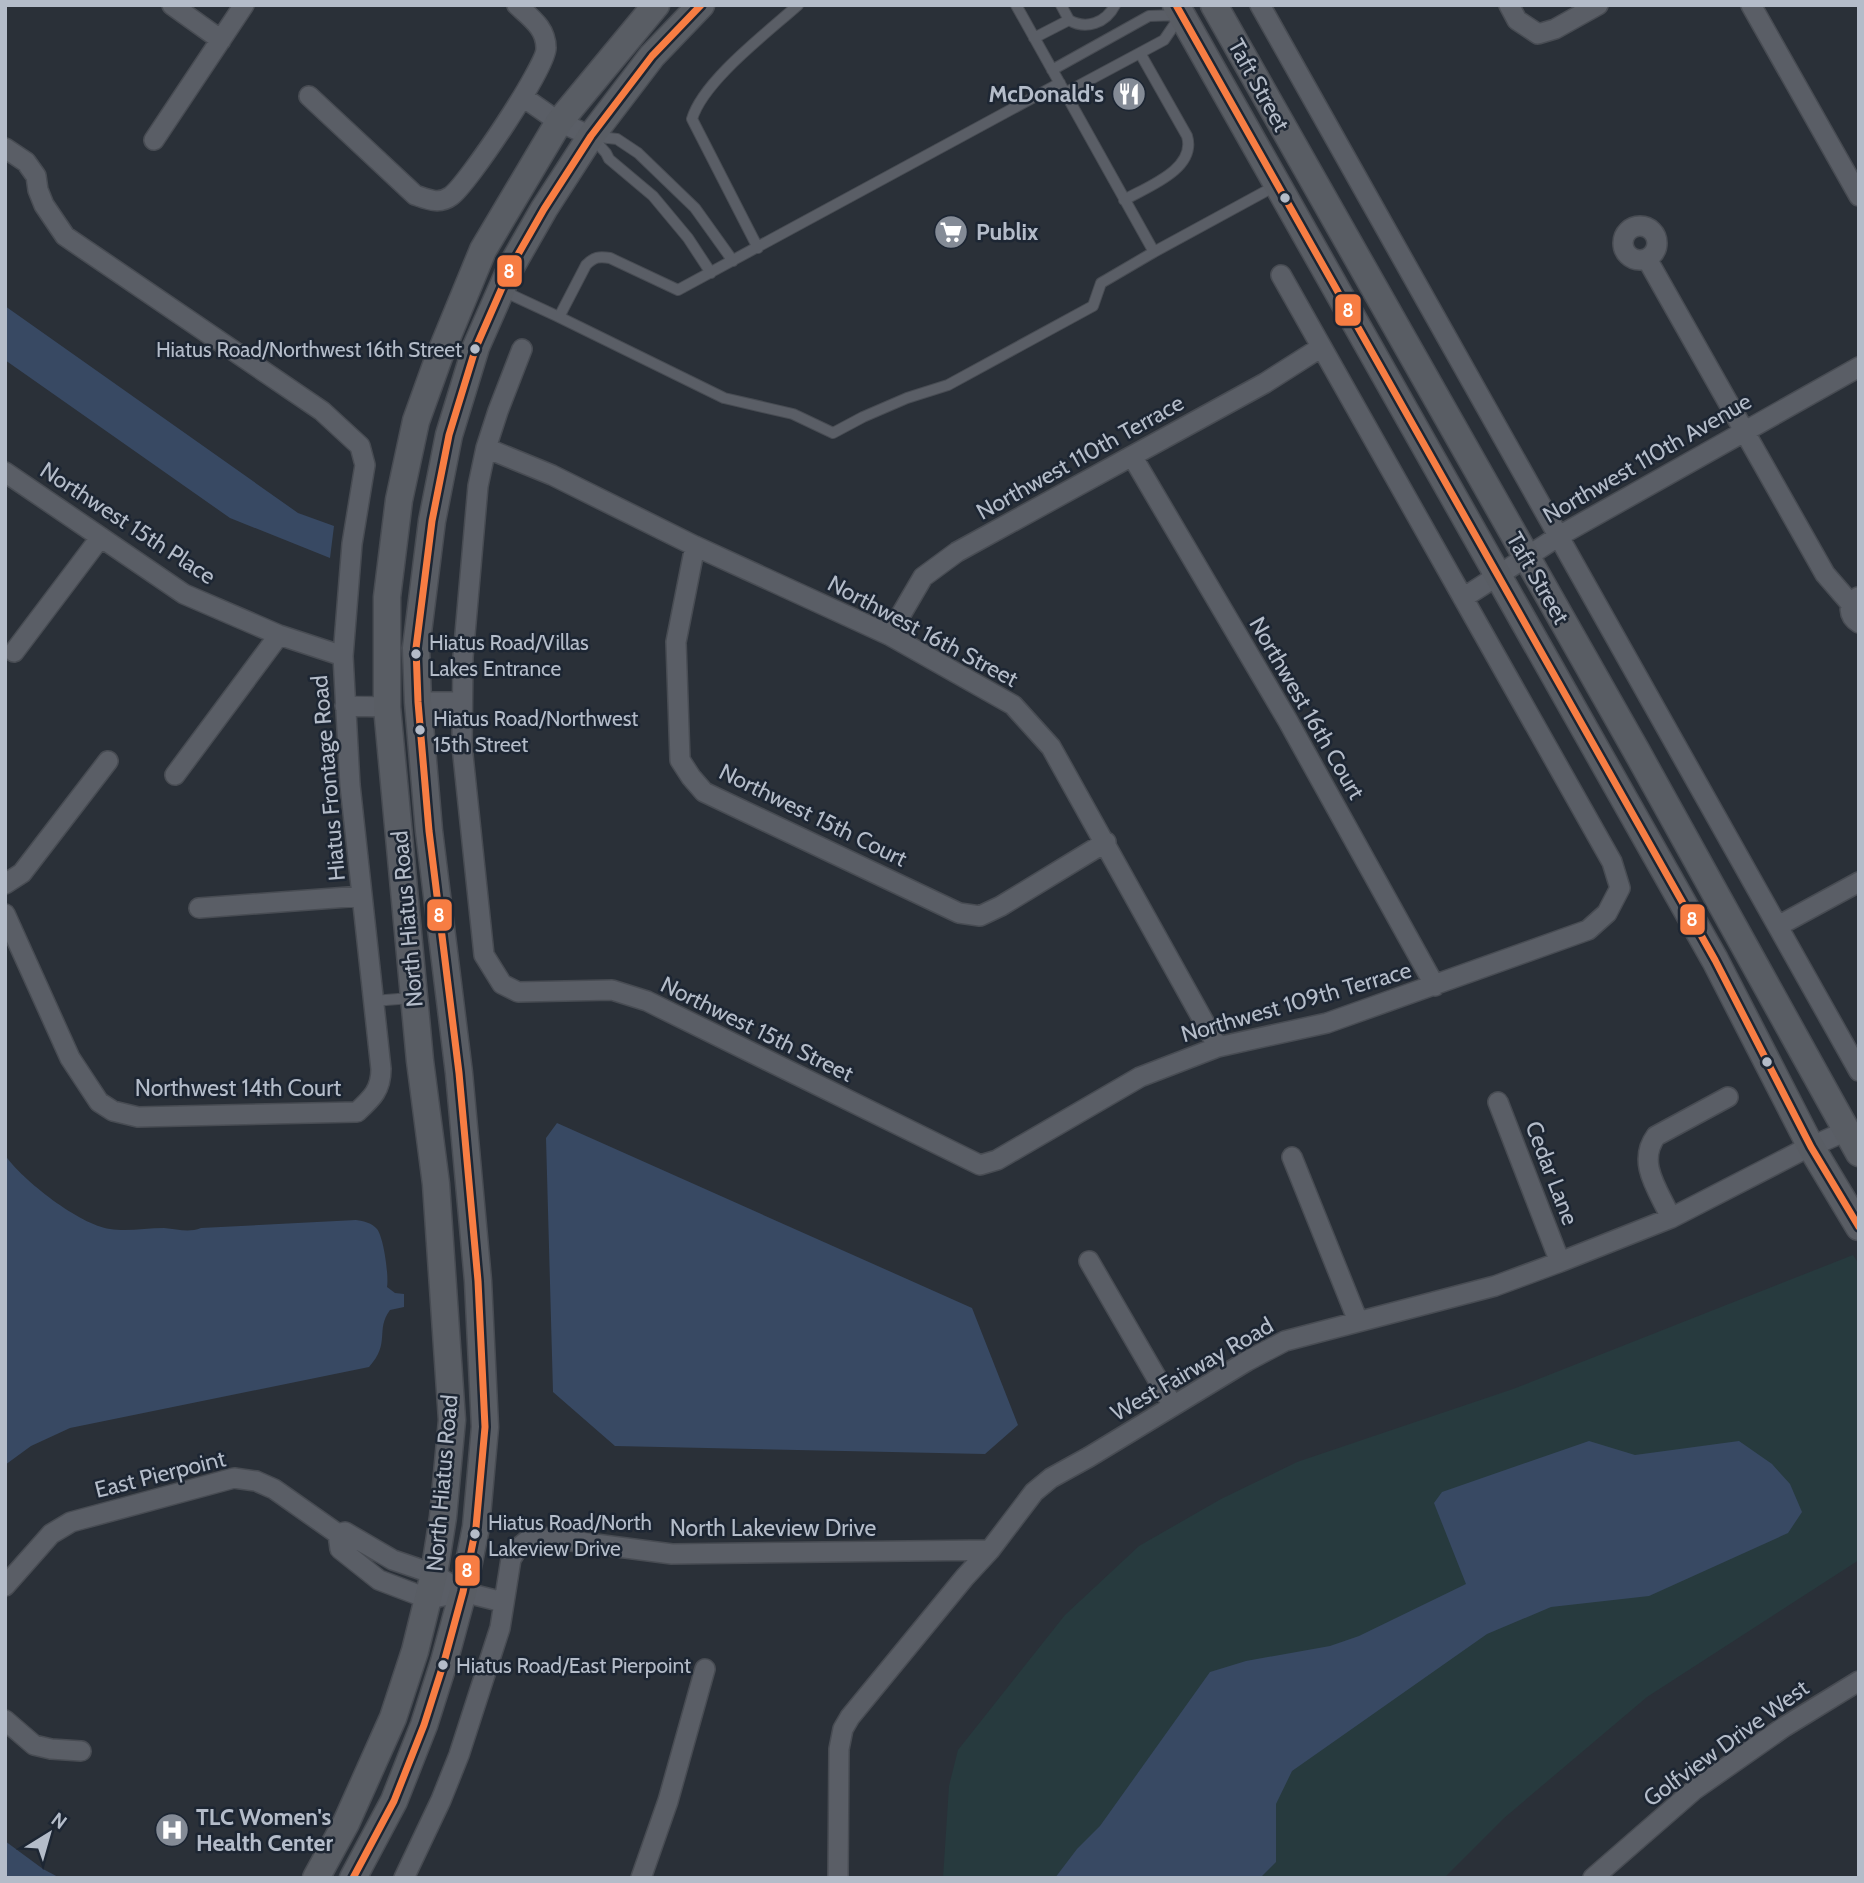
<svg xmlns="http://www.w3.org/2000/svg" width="1864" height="1883" viewBox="0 0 1864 1883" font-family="Cabin,sans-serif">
	<rect width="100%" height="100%" fill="#2a3038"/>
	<path fill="#273a3e" d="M1853,1255l6,9v296l-212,137 -143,121 -60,60h-501l6,-92 9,-36 107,-135 74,-69 82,-47 76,-37 216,-73z"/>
	<path fill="#384963" d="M5,306l293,207 36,13 -4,32 -100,-40 -225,-158z
		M557,1123l415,185 46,117 -33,29 -370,-8 -62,-54 -7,-254z
		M5,1155c17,25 75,70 105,74 17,3 36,-1 54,-1 14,1 24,5 37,0l155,-8c8,1 16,3 21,9 7,9 12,48 10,58l8,6 9,1v13l-14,3c-15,20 1,33 -21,57l-299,61 -39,18 -26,19z
		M1589,1441l46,14 104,-14 33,23 18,20 12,28 -14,21 -139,63 -98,11 -64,27 -195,137 -16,33v58l-16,16h-205l22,-29 23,-23 110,-154 36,-11 84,-15 29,-10 107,-52 -32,-81 8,-11z
		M5,1841l38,28 17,9h-55z"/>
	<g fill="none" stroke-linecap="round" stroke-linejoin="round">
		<g stroke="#484c53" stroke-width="12">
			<path id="lane" d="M1016,5l138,247 123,-67
				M1061,5l8,15
				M1034,38l35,-18c17,10 37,3 46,-15
				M1052,70l97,-54 29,-1
				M1065,93l99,-53 15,-22
				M1124,200c23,-13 73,-31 63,-64l-47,-83
				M758,248l-66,-129c11,-38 76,-87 106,-114
				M711,273l-23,-35 -35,-42 -44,-37 -3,-6 -15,-17 26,3 21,14 57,55 38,53
				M503,291l56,26 27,-52c8,-8 13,-9 24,-7l68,32 382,-207
				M559,317l165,81 69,16 40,19 30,-16 44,-19 41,-13 145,-79 8,-23 53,-31
				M373,1001l38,-3"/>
		</g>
		<g stroke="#484c53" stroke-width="22">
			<path id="street" d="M172,5l49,35
				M1260,5l599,1066
				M1509,5l8,15 21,14 17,-5 43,-24
				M1751,5l108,191
				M309,96l106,99c12,4 24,10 36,1 16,-11 96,-130 95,-148 0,-20 -15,-30 -29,-43
				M523,97l36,25 32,14
				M154,140l90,-135
				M5,148l21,14 10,14 2,14 6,15 21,31 257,175 38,35 5,19 -13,79 -9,112 7,129 31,284c0,21 -9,29 -24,43l-219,5 -25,-6 -14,-9 -29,-44 -65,-144
				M1623 243a17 17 0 1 1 34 0a17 17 0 1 1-34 0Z
				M1647,259l178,315 26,30
				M522,349l-24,62 -12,37 -8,38 -15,171 -1,89 22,209 18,29 16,8 94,-2 35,11 333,164 17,-5 143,-83 78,-30 109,-24 261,-93 19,-17 13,-25 -8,-26 -331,-587
				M486,448l66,27 143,71 194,89 124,70 38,42 167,300
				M1132,456l156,265 147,265
				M5,472l179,122 95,41 64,21
				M695,546l-19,96 4,118 11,17 13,15 255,121 21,3 21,-10 105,-64
				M1858,597c-11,7 -10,19 1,26
				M1463,598l96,-62 300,-169
				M889,635l34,-58 34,-25 308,-169 55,-35
				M14,652l86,-114
				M418,702h44
				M345,706l42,1
				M175,775l104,-140
				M5,884l17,-11 86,-112
				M199,908l163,-12
				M1778,926l81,-44
				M1498,1102l62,160
				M1292,1157l66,164
				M1671,1218c-12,-27 -35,-55 -15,-82l72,-39
				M1089,1261l84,145
				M338,1534l2,15 39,31 50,19 34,-7
				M5,1586l46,-52 20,-12 163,-44 22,3 18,8 64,45 7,-2 48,28 41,14 29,18 40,10
				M5,1720l29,25 17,4 30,2
				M404,1878l37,-78 18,-45 41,-127 11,-69 7,-11 11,-9 12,-2 131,17 318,-4
				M641,1878l27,-77 37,-132
				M838,1878l1,-129 4,-20 7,-12 115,-140 25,-27 44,-58 17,-14 38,-21 158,-96 38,-20 210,-55 65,-24 111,-44 128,-66 47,-21
				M1593,1878l101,-88 90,-63 75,-46"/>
		</g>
		<g stroke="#484c53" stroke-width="29">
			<path id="secondary" d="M1176,5l539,955 96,187 48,80
				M1214,5l423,747 222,401
				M316,1878l30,-55 47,-105 22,-67 19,-77 9,-57 9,-97 -16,-236 -16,-123 -33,-354v-110l12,-97 17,-79 23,-64 44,-107 76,-128 97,-117
				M353,1878l41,-77 30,-76 20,-63 19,-70 13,-65 9,-100 -7,-146 -19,-208 -30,-242 -11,-129 -2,-54 16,-127 17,-86 27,-88 36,-82 32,-56 47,-73 61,-80 49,-51"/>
		</g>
		<use href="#lane" stroke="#5a5e66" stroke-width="10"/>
		<use href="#street" stroke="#5a5e66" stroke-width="19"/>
		<use href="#secondary" stroke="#595d64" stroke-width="26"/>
		<g stroke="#1d2633" stroke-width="12">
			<path id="bus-1" d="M1176,5l539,955 96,187 48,80
				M353,1878l41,-77 30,-76 20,-63 19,-70 13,-65 9,-100 -7,-146 -19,-208 -30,-242 -11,-129 -2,-54 16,-127 17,-86 27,-88 36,-82 32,-56 47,-73 61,-80 49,-51"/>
		</g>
		<use href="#bus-1" stroke="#f77d43" stroke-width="7"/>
	</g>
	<defs>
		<g id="restaurant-disc" transform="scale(1.75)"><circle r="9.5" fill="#848b96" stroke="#1d2633"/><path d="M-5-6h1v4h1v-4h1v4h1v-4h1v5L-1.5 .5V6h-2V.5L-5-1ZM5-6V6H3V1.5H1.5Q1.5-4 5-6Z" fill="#fff"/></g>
		<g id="supermarket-disc" transform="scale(1.75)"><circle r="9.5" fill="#848b96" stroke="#1d2633"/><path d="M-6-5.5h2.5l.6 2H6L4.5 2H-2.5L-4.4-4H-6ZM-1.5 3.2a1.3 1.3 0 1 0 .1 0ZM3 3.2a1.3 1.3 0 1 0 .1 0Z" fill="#fff"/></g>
		<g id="hospital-disc" transform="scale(1.75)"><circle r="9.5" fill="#848b96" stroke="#1d2633"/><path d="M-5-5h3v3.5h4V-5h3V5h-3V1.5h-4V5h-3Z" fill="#fff"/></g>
	</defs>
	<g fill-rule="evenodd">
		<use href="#restaurant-disc" x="1129" y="94"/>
		<use href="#supermarket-disc" x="951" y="232"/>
		<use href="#hospital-disc" x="172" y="1830"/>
	</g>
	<g fill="#b4bcc9" stroke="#1d2633" stroke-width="2.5">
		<circle cx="1285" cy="198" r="6"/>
		<circle cx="475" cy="349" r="6"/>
		<circle cx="416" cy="654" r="6"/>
		<circle cx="420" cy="730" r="6"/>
		<circle cx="1767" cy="1062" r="6"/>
		<circle cx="475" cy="1534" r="6"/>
		<circle cx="443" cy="1665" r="6"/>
	</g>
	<g text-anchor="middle" stroke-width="5" stroke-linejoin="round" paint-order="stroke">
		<g font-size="21" fill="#b4bcc9" stroke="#1d2633" text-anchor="start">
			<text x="462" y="357" text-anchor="end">Hiatus Road/Northwest 16th Street</text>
			<text x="429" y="650">Hiatus Road/Villas<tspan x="429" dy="26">Lakes Entrance</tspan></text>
			<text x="433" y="726">Hiatus Road/Northwest<tspan x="433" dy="26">15th Street</tspan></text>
			<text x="488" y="1530">Hiatus Road/North<tspan x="488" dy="26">Lakeview Drive</tspan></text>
			<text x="456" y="1673">Hiatus Road/East Pierpoint</text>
		</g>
		<g font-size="23" fill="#b4bcc9" stroke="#1d2633">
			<text transform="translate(1259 85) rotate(61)" y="8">Taft Street</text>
			<text transform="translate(1080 457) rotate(-29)" y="8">Northwest 110th Terrace</text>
			<text transform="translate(1647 458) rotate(-30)" y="8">Northwest 110th Avenue</text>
			<text transform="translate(128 523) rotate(33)" y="8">Northwest 15th Place</text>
			<text transform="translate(1538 578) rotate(60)" y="8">Taft Street</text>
			<text transform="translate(923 631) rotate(28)" y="8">Northwest 16th Street</text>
			<text transform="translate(1307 708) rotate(60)" y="8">Northwest 16th Court</text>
			<text transform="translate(328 778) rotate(-95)" y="8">Hiatus Frontage Road</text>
			<text transform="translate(813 815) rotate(26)" y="8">Northwest 15th Court</text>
			<text transform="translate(407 919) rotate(-95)" y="8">North Hiatus Road</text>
			<text transform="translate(1296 1002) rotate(-16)" y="8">Northwest 109th Terrace</text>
			<text transform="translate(757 1029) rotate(26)" y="8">Northwest 15th Street</text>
			<text x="238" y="1096">Northwest 14th Court</text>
			<text transform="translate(1552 1173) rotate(69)" y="8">Cedar Lane</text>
			<text transform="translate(1192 1369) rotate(-30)" y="8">West Fairway Road</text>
			<text transform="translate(160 1474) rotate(-14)" y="8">East Pierpoint</text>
			<text transform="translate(442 1483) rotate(-85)" y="8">North Hiatus Road</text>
			<text x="773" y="1536">North Lakeview Drive</text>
			<text transform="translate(1726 1743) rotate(-36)" y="8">Golfview Drive West</text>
		</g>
		<g font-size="23" font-weight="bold" fill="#b4bcc9" stroke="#1d2633" text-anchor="start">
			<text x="1104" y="102" text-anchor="end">McDonald's</text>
			<text x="976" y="240">Publix</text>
			<text x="196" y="1825">TLC Women's<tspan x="196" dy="26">Health Center</tspan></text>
		</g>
	</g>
	<g stroke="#1d2633" stroke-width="2.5">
		<rect x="496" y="254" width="27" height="34" rx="7" fill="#f77d43"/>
		<rect x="1334" y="293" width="28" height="34" rx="7" fill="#f77d43"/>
		<rect x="426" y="898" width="27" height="34" rx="7" fill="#f77d43"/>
		<rect x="1679" y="903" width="27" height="33" rx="7" fill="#f77d43"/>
		<rect x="454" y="1554" width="27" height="33" rx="7" fill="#f77d43"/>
	</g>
	<g font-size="19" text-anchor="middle" font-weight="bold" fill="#fff">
		<text x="509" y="278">8</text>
		<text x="1348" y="317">8</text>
		<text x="439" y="922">8</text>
		<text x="1692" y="926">8</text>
		<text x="467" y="1577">8</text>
	</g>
	<rect width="1864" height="1883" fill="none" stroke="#b4bcc9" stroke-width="14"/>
	<g transform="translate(49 1834) rotate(37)" stroke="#1d2633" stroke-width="5" paint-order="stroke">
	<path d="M0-5L12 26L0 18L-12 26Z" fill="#b4bcc9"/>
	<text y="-10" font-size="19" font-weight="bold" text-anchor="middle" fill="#b4bcc9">N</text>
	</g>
</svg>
